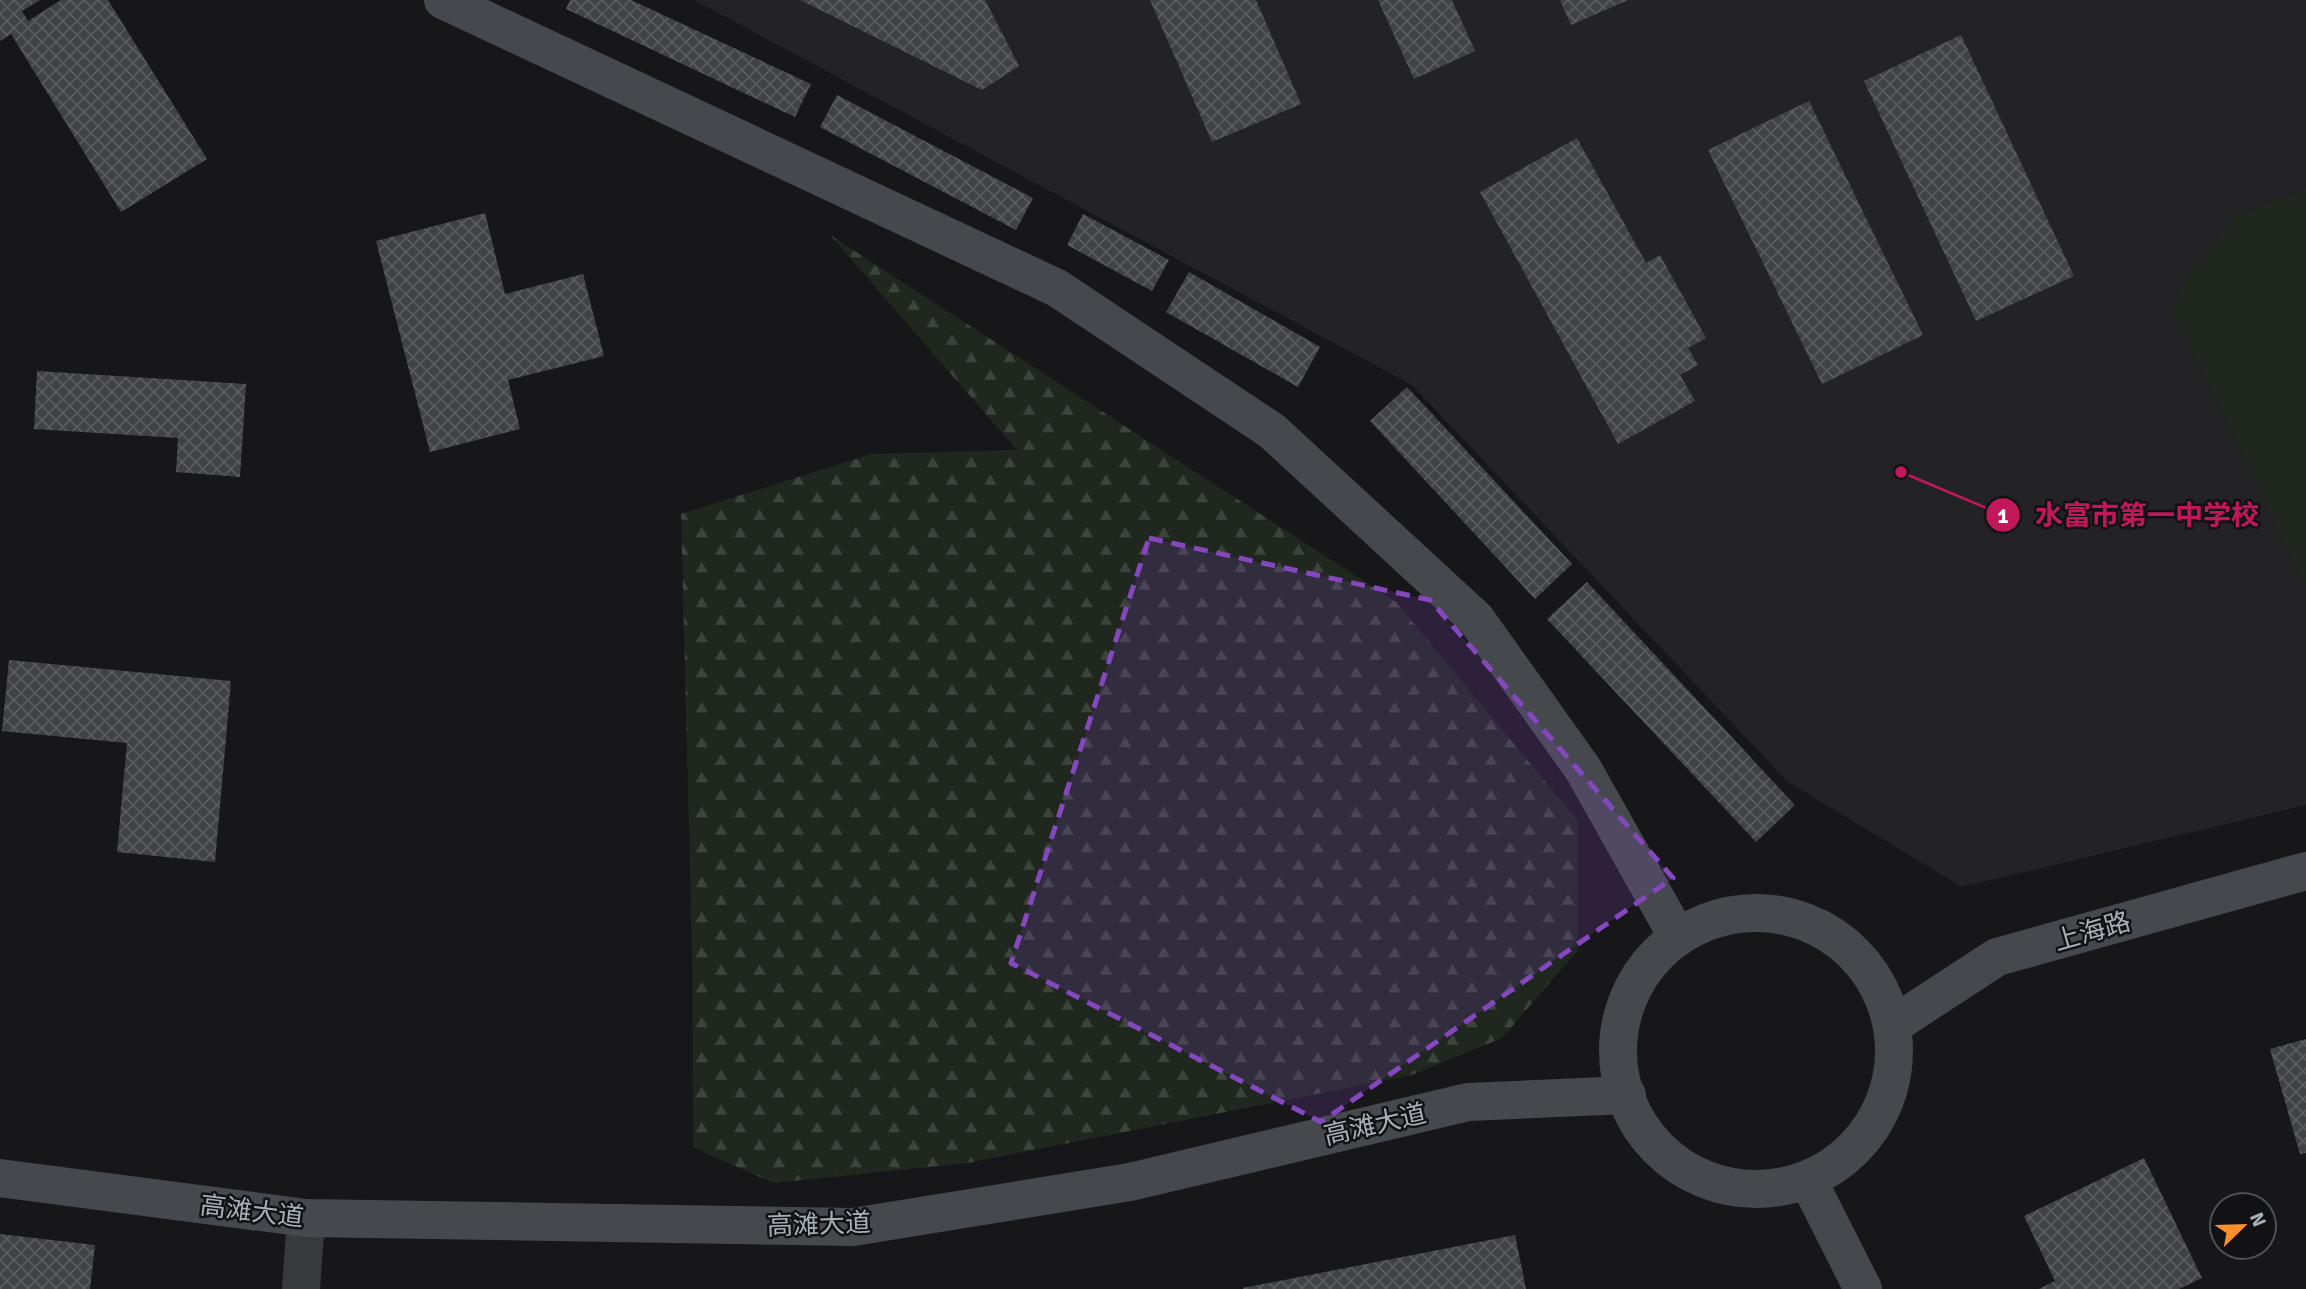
<svg xmlns="http://www.w3.org/2000/svg" width="2306" height="1289" viewBox="0 0 2306 1289" font-family="Signika,'Noto Sans SC',sans-serif">
	<defs>
		<pattern id="forest-firs" width="22" height="20" patternUnits="userSpaceOnUse" patternTransform="scale(1.75)"><rect width="22" height="20" fill="#1f271e"/><path d="M5 1l3.5 6h-7zM16 11l3.5 6h-7z" fill="#3d443d"/></pattern>
		<pattern id="building-cross-hatch" width="8" height="8" patternUnits="userSpaceOnUse" patternTransform="scale(1.75)"><rect width="8" height="8" fill="#414246"/><path d="M0 0l8 8M0 8l8-8" fill="none" stroke="#5a5b5f"/></pattern>
	</defs>
	<rect width="100%" height="100%" fill="#171719"/>
	<path fill="#232326" d="M694,0h1612v805l-344,82 -174,-105 -376,-397z"/>
	<path fill="url(#forest-firs)" d="M830,235l566,367 182,219v129l-76,88 -90,37 -444,88 -195,20 -80,-36 -1,-200 -11,-433 190,-60 146,-4z"/>
	<path fill="#1f271e" d="M2306,188v400l-135,-285 61,-84z"/>
	<path fill="url(#building-cross-hatch)" d="M0,0h40l-18,11 6,10 33,-21h47l99,159 -86,53 -110,-178 -11,7z
		M570,0h61l180,84 -16,33 -229,-108z
		M800,0h185l34,66 -37,24z
		M1150,0h106l45,104 -89,38z
		M1378,0h74l23,51 -61,28z
		M1560,0h68l-57,25z
		M1961,35l113,241 -98,45 -112,-240z
		M837,95l196,103 -17,32 -196,-103z
		M1809,101l114,234 -101,49 -114,-234z
		M1577,138l69,125 14,-8 46,83 -18,10 10,17 -18,10 15,26 -77,43 -138,-252z
		M485,213l20,81 78,-20 21,82 -96,24 12,49 -90,23 -54,-211z
		M1083,214l86,46 -17,31 -85,-46z
		M1189,272l131,75 -22,40 -132,-75z
		M37,371l209,13 -6,93 -64,-5 2,-34 -144,-9z
		M1407,387l165,177 -37,35 -165,-178z
		M1587,582l208,223 -39,37 -209,-223z
		M9,660l222,21 -16,181 -98,-10 10,-109 -125,-12z
		M2306,1039v114l-6,1 -30,-105z
		M2144,1158l58,120 -23,11h-140l16,-8 -31,-65z
		M0,1234l95,11 -5,44h-90z
		M1515,1235l11,54h-283v-1z"/>
	<g fill="none" stroke-linecap="round" stroke-linejoin="round">
		<path stroke="#383a3e" stroke-width="38" d="M301,1289l5,-71"/>
		<path stroke="#45494e" stroke-width="38" d="M443,0l614,288 215,143 204,188 107,150 94,167
			M1618 1051a138 138 0 1 1 276 0a138 138 0 1 1-276 0Z
			M1893,1025l104,-68 309,-86
			M0,1178l306,40 547,9 277,-45 338,-80 159,-7
			M1810,1184l53,105"/>
	</g>
	<path fill="#8447be" fill-opacity="0.2" stroke="#8447be" stroke-width="5" stroke-dasharray="14 9" stroke-linejoin="round" d="M1149,538l281,62 243,278 -352,244 -310,-159z"/>
	<g text-anchor="middle" stroke-width="5" stroke-linejoin="round" paint-order="stroke">
		<g font-size="26" fill="#a8b1ba" stroke="#121214">
			<text transform="translate(2092 931) rotate(-16)" y="9">上海路</text>
			<text transform="translate(1375 1124) rotate(-13)" y="9">高滩大道</text>
			<text transform="translate(252 1211) rotate(7)" y="9">高滩大道</text>
			<text transform="translate(819 1224) rotate(-2)" y="9">高滩大道</text>
		</g>
	</g>
	<path fill="none" stroke="#c2185b" stroke-width="2.5" d="M1901 472L2003 515"/>
	<g fill="#c2185b" stroke="#121214" stroke-width="2.5">
		<circle cx="1901" cy="472" r="7"/>
		<circle cx="2003" cy="515" r="18"/>
	</g>
	<g font-size="21" text-anchor="middle" font-weight="bold" fill="#fff">
		<text x="2003" y="523">1</text>
	</g>
	<g font-size="28" text-anchor="middle" font-weight="bold" fill="#c2185b" stroke="#121214" stroke-width="5" stroke-linejoin="round" paint-order="stroke">
		<text x="2147" y="525">水富市第一中学校</text>
	</g>
	<g transform="translate(2243 1226) rotate(67)"><circle r="33" fill="#121214" stroke="#4e5256" stroke-width="2"/>
	<path d="M0-5L12 26L0 18L-12 26Z" fill="#fd8e2b"/>
	<text y="-10" font-size="19" font-weight="bold" text-anchor="middle" fill="#a8b1ba">N</text>
	</g>
</svg>
